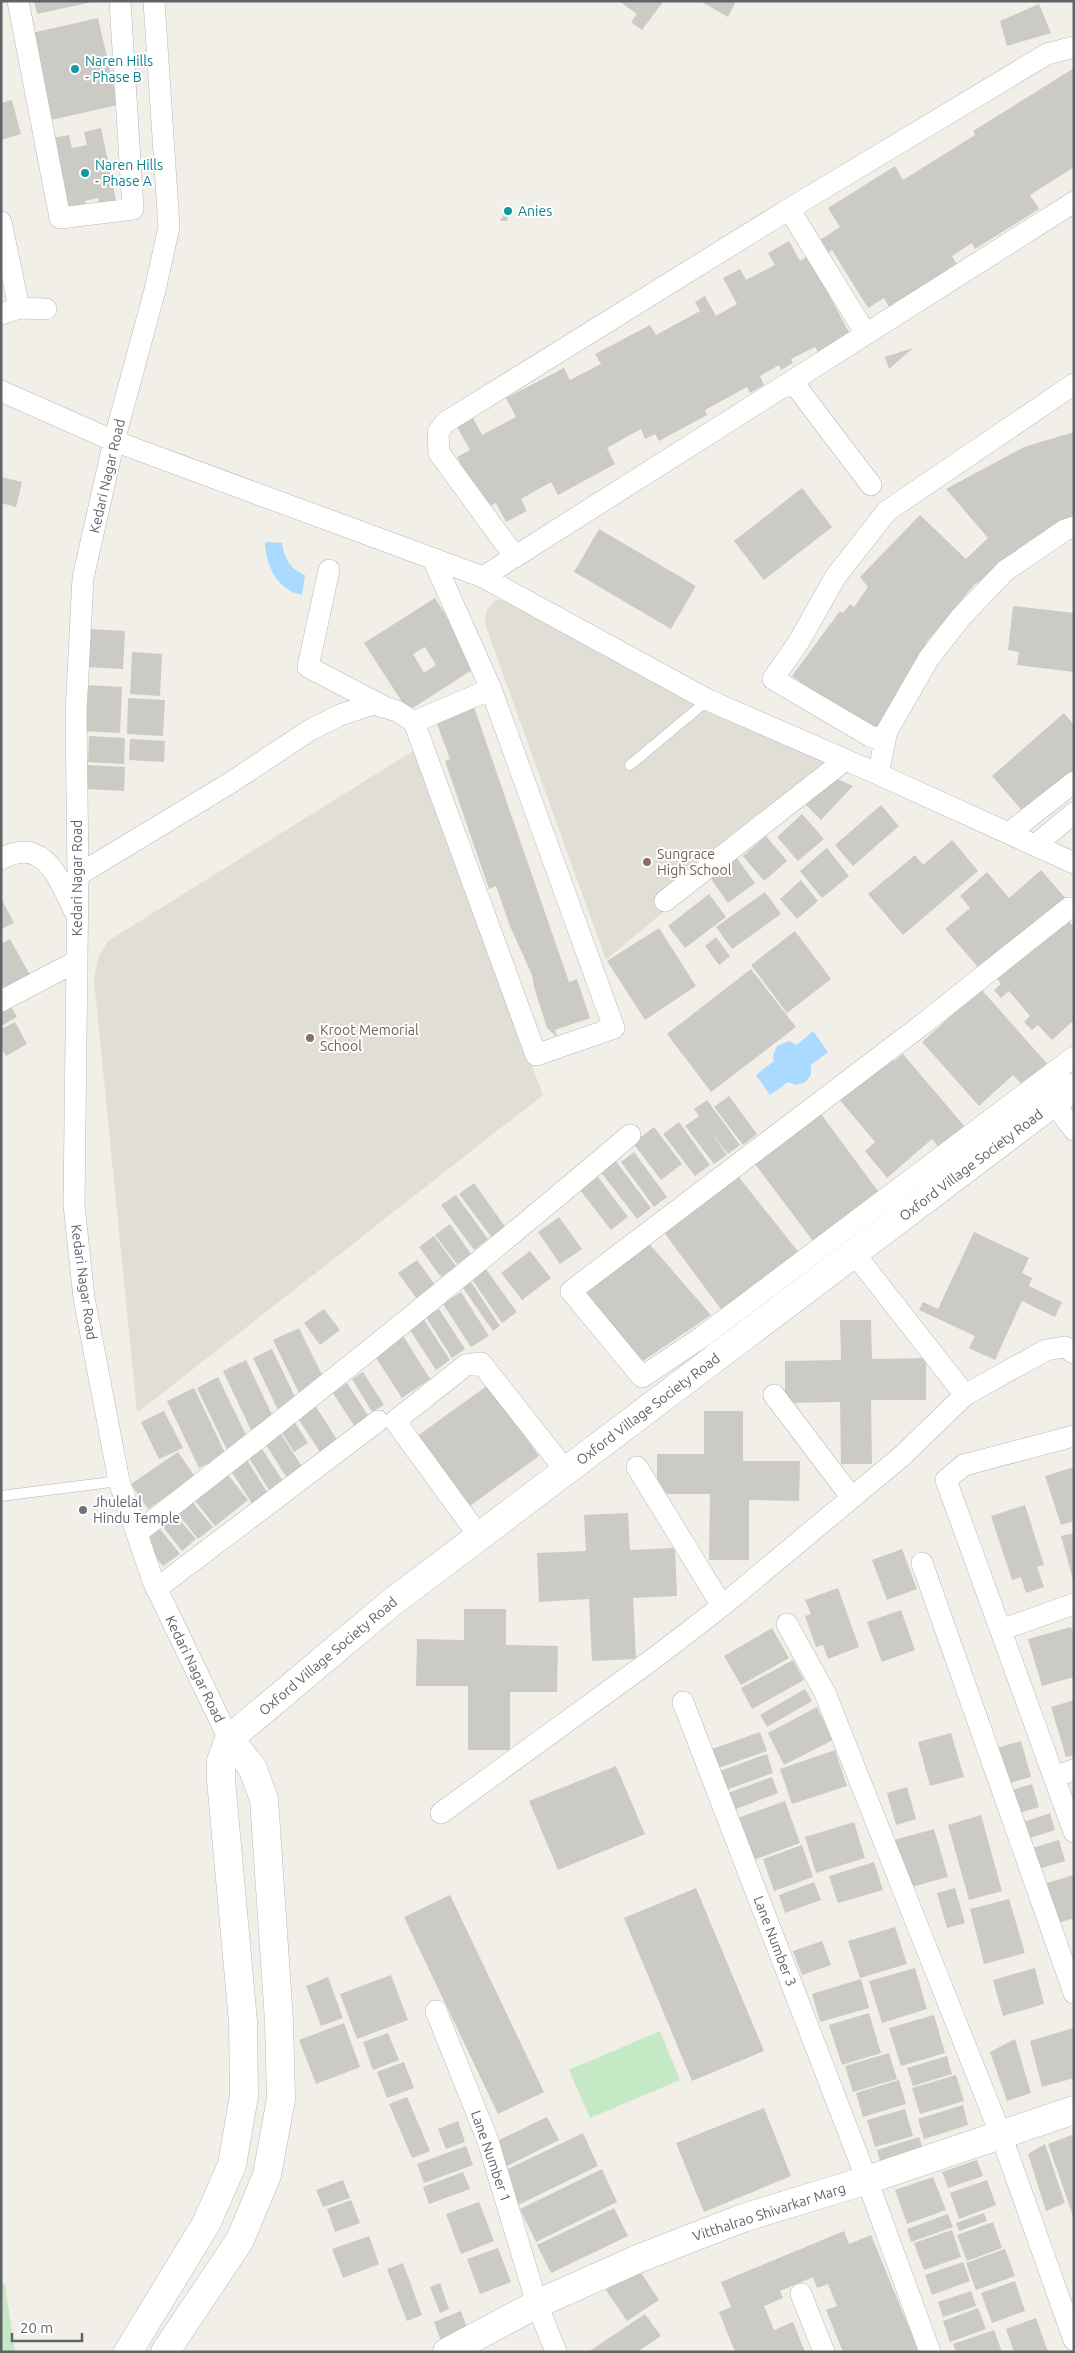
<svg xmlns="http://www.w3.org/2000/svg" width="1075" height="2353" viewBox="0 0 1075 2353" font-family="Ubuntu,sans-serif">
	<rect width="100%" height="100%" fill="#f1efe8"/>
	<path fill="#e1ded6" d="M495,600h12l332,165 -233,195 -121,-336 2,-14z
		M413,751l130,344 -406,318 -43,-433 4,-22 10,-17z"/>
	<path fill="#c5e8c5" d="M660,2031l20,49 -90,38 -21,-48z
		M1,2283l4,2 10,67h-14z"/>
	<path fill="#aadaff" d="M265,542l17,1c3,16 8,26 23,32l-3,20c-25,-5 -36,-29 -37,-53z
		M813,1031l15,21 -17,13v10l-6,7 -9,3 -8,-3 -18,13 -14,-20 18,-14 -1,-6 4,-9 12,-5 8,4z"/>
	<path fill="#cccac5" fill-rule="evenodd" d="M34,1h58v1l-55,12z
		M619,1h40l3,2 -20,27 -11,-8 6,-8z
		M700,1h36l-8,16z
		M1039,4l12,29 -44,13 -7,-25z
		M98,18l20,87 -67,15 -19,-87z
		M1074,68v99l-44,28 9,14 -64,40 -3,-6 -20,13 9,16 -68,42 -9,-16 -16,10 -36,-58 -7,5 -8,-13 23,-15 -12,-19 67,-42 8,14 72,-45 -2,-4z
		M12,100l9,34 -20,6v-37z
		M101,128l16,77 -17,4 -2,-11 -13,3 2,11 -18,4 -17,-78 17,-3 3,13 15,-3 -3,-13z
		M511,203l-4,18h-7z
		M789,241l11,20 8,-5 43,80 -32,18 -4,-7 -24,12 2,4 -12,7 -2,-5 -19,11 4,9 -14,8 -3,-6 -42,23 2,5 -48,26 -4,-7 -10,5 -4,-10 -34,19 8,16 -57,31 -7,-13 -30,17 6,12 -21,11 -10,-19 -11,5 -28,-51 13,-7 -14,-25 16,-9 10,19 34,-18 -10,-19 58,-30 6,12 31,-16 -6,-10 55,-29 6,10 44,-24 -5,-9 10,-6 11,20 21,-12 -14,-26 17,-9 6,11 29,-15 -7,-12z
		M913,348l-24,21 -4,-12z
		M1074,432v92l-100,61 -49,59 2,1 -52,88 -83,-57 48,-65 3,2 7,-9 4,3 14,-20 -8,-10 60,-62 46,44 22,-21 -42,-49 78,-42z
		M1,477l21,5 -6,25 -15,-4z
		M802,488l30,39 -68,53 -30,-39z
		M599,529l97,57 -25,43 -97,-57z
		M435,598l43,68 -70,45 -44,-68zM425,647l11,18 -12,8 -11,-19z
		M1013,606l61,7v59l-57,-7 2,-13 -11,-2z
		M87,629l38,2 -2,38 -38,-2z
		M132,652l30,2 -2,42 -30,-2z
		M85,685l37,2 -2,46 -37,-2z
		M128,698l37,2 -2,36 -36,-2z
		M474,707l95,275 8,-3 13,39 -35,12 3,8 -11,-10 -13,-41 -2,-12 -22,-49 -14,-40 -7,3 -44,-128 5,-2 -14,-38z
		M1064,713l10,12v48l-48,42 -34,-39z
		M89,736l36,2 -1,26 -36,-2z
		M130,739l35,2 -1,21 -35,-2z
		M87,765l38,2 -1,24 -39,-2z
		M833,777l20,9 -32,34 -15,-15z
		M881,805l18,21 -46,40 -18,-21z
		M802,814l22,25 -26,22 -21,-24z
		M766,836l21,25 -23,20 -21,-25z
		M952,840l26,31 -75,64 -35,-41 47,-39 8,10z
		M827,848l22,28 -27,22 -22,-27z
		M736,857l19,26 -27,20 -19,-27z
		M1041,870l26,30 -83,74 -39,-45 25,-21 -10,-12 27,-24 22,26z
		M801,880l17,21 -21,18 -17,-20z
		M765,892l16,22 -49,35 -16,-22z
		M709,894l17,23 -41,31 -17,-22z
		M1,898l13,25 -13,6z
		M1064,916l10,11v93l-22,20 -14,-15 -6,5 -8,-8 6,-6 -21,-25 -8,7 -7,-8 7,-6 -5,-7z
		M659,928l37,58 -51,34 -38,-59z
		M795,931l36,48 -44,34 -36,-48z
		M716,937l14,19 -11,9 -14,-19z
		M10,939l20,36 -26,13 -3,-6v-38z
		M751,969l45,58 -85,65 -44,-58z
		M981,989l69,78 -24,22 -13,-14 -34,31 -57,-64z
		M7,1000l10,17 -16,9v-23z
		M15,1022l12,22 -21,12 -5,-8v-19z
		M903,1054l62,73 -25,22 -8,-10 -45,39 -22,-27 10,-9 -36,-43 50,-43 5,5z
		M729,1096l28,38 -14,11 -29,-38z
		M707,1100l33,45 -12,9 -19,-24 18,25 -13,9 -29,-38 14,-10 -5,-7z
		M818,1110l60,81 -65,50 -61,-81z
		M679,1122l31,43 -15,11 -32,-42z
		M654,1127l28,37 -21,16 -28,-37z
		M634,1152l33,45 -13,10 -33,-45z
		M615,1160l36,48 -14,11 -37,-48z
		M734,1171l66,83 -77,58 -63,-85z
		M598,1177l30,40 -17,13 -31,-40z
		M474,1183l32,45 -14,10 -33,-44z
		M456,1195l32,44 -14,11 -33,-45z
		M559,1217l23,32 -22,15 -22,-32z
		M450,1224l21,30 -14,10 -22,-29z
		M974,1232l55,26 -7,15 10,5 -3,8 33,16 -7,15 -33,-16 -27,59 -26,-12 6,-12 -56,-26 4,-8 15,7z
		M434,1236l22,30 -15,11 -22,-30z
		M646,1240l65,75 -74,50 -59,-75z
		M530,1251l21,27 -29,22 -21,-27z
		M417,1260l21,29 -19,13 -21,-29z
		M485,1268l32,44 -15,11 -31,-45z
		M471,1282l29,44 -7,5 -30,-43z
		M461,1292l28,44 -18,11 -28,-43z
		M324,1309l16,21 -20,15 -16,-22z
		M439,1309l26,40 -13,9 -26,-41z
		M423,1318l27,42 -14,10 -28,-43z
		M840,1320h31l1,39 54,-1v42h-55l1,64h-31l-1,-62 -55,1v-42l56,-1z
		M299,1328l27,55 -26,12 -27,-55z
		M402,1334l28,45 -28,19 -29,-45z
		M272,1349l26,54 -19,9 -26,-54z
		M246,1360l29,61 -23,11 -29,-61z
		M363,1372l21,33 -12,7 -20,-33z
		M218,1377l30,62 -21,11 -30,-62z
		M347,1383l22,34 -14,10 -22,-34z
		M488,1385l51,71 -72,52 -51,-71z
		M194,1388l32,67 -27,13 -32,-67z
		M315,1405l24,38 -17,12 -25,-38z
		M164,1411l19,37 -24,11 -18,-37z
		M704,1411h39v50h57l-1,40 -50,-1v60h-40l1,-66h-53v-40h47z
		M292,1418l16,25 -14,9 -16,-25z
		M279,1431l24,37 -16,10 -24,-38z
		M262,1449l23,35 -14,9 -22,-35z
		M178,1452l17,25 -47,32 -17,-25z
		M247,1460l22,35 -16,10 -22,-34z
		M1074,1467v54l-13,4 -16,-49z
		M225,1471l23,29 -33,26 -23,-29z
		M190,1499l23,28 -15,12 -23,-29z
		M1025,1505l19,60 -7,2 7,20 -18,6 -5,-16 -9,3 -21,-64z
		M173,1512l23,27 -14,12 -22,-28z
		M628,1513l2,37 45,-2 2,48 -44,2 3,61 -44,2 -3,-62 -50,3 -2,-49 49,-2 -2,-36z
		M156,1524l24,30 -17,12 -23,-29z
		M1074,1533v47h-1l-12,-44z
		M902,1549l15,40 -30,11 -15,-40z
		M838,1588l21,59 -31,12 -5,-14 -7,2 -11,-31 6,-2 -6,-14z
		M464,1609h42v36l52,1 -1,46h-47v58h-42v-64h-52l1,-47 47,1z
		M901,1610l14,40 -33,12 -15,-40z
		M1071,1627l3,8v42l-32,9 -14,-47z
		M772,1628l17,30 -48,27 -17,-29z
		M793,1660l11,20 -52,29 -11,-21z
		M805,1689l7,12 -45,26 -7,-12z
		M1074,1700v55l-8,2 -15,-50z
		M817,1707l16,33 -49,25 -16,-32z
		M760,1732l7,19 -49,17 -6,-19z
		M951,1733l13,44 -34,9 -12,-44z
		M1021,1741l10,36 -28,8 -10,-36z
		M835,1750l12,36 -55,18 -12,-35z
		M767,1754l6,19 -47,17 -6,-19z
		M616,1766l29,68 -87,36 -29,-69z
		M772,1777l6,16 -47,18 -6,-17z
		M1032,1784l7,23 -23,7 -7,-23z
		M907,1787l9,32 -20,6 -9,-32z
		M785,1801l15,42 -47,17 -15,-42z
		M1050,1813l5,17 -31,10 -6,-16z
		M981,1815l21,76 -33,9 -21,-75z
		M854,1822l11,36 -49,15 -11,-36z
		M934,1829l14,48 -40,11 -14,-48z
		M1059,1840l6,21 -30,9 -6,-21z
		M802,1845l11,32 -39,14 -11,-32z
		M874,1862l9,28 -45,13 -9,-27z
		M1073,1875l1,43 -19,6 -14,-39z
		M814,1882l7,18 -36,13 -6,-18z
		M696,1888l68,163 -72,30 -68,-163z
		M955,1888l10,35 -18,5 -10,-35z
		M450,1895l94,197 -46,22 -94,-197z
		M1009,1899l16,54 -41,11 -14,-55z
		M895,1927l12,37 -47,14 -12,-37z
		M822,1941l9,24 -29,10 -9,-24z
		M915,1968l12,41 -45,14 -13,-42z
		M1035,1968l9,36 -41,12 -10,-36z
		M391,1975l17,45 -51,19 -17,-45z
		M328,1977l15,41 -22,8 -15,-40z
		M861,1979l8,29 -49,14 -8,-28z
		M869,2013l12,40 -39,12 -13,-40z
		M934,2015l11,38 -44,13 -12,-38z
		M344,2023l16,44 -44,17 -17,-44z
		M1073,2028l1,50 -32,9 -12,-46z
		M388,2033l11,27 -26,10 -10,-28z
		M1015,2039l16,54 -24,8 -17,-49z
		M889,2053l8,26 -44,13 -8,-26z
		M947,2056l5,18 -39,12 -6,-18z
		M404,2062l10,26 -27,10 -10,-26z
		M956,2075l8,26 -44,13 -8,-26z
		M899,2080l7,24 -43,13 -7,-24z
		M407,2097l23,54 -18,7 -23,-54z
		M963,2105l5,20 -44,14 -6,-20z
		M764,2108l27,68 -87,36 -28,-69z
		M905,2109l8,27 -38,11 -8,-27z
		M547,2117l12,23 -56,28 -12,-24z
		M458,2121l7,21 -19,7 -8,-20z
		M583,2133l15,33 -80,39 -16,-33z
		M1074,2134v82h-1l-25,-72z
		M919,2137l4,11 -43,13 -3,-11z
		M1045,2144l20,59 -19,8 -18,-57z
		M466,2146l7,19 -49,18 -7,-19z
		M977,2160l6,16 -35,12 -6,-16z
		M602,2169l15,33 -81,40 -16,-33z
		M463,2172l7,17 -41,15 -6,-17z
		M933,2177l13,33 -39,14 -12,-34z
		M343,2180l7,18 -27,9 -7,-17z
		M987,2180l9,25 -37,14 -9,-26z
		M351,2200l9,23 -25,9 -8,-23z
		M479,2202l15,39 -33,13 -15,-40z
		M614,2208l14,28 -77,37 -14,-28z
		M984,2213l3,8 -28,10 -3,-8z
		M948,2214l5,13 -42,15 -4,-13z
		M993,2222l9,26 -35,13 -10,-26z
		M952,2230l9,27 -37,13 -10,-27z
		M844,2231l5,13 22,-9 48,117h-76l-17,-42 11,-4 -9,-22 -11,4 -4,-11 -33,14 3,7 -19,8 10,24 19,-8 12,30h-70l-16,-40 12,-5 -10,-25z
		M369,2236l10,28 -36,14 -11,-29z
		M498,2248l13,34 -31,12 -13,-35z
		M1005,2249l10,27 -39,14 -10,-27z
		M963,2262l7,19 -38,14 -7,-20z
		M403,2263l19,52 -15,6 -20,-52z
		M638,2268l21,32 -32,21 -21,-31z
		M1015,2281l10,30 -33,12 -11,-30z
		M440,2283l9,26 -9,4 -10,-26z
		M971,2291l5,15 -33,11 -5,-15z
		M978,2308l8,21 -36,13 -7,-21z
		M461,2311l7,20 -27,10 -7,-19z
		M645,2314l16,22 -24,16h-49z
		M1036,2318l12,34h-34l-8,-23z
		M994,2330l8,22h-46l-3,-8z"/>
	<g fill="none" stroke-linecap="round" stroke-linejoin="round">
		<g stroke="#b5b8bc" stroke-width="11">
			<path id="lane" d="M630,765l78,-65
				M1,1496l118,-15"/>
		</g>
		<g stroke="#b5b8bc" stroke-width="22">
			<path id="street" d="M18,1l42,217 73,-9 -13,-208
				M154,1l15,226 -14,63 -41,151 -31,137 -7,135 2,162 -4,330 10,93 35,183 34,100 76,158
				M789,209l77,125
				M1,222l18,86
				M1,314l18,-6 27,1
				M792,381l79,104
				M1,391l113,50 369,136 225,123 170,74 196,89
				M515,557l-76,-104 -1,-21 8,-10 343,-213 258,-155 27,-7
				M329,570l-21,97 75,39
				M483,577l591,-375
				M414,722l77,-33
				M884,741l-14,-5 -97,-57 25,-36 38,-67 51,-65 187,-127
				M878,774l9,-43 42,-73 32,-41 44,-46 60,-41 9,-3
				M1009,833l65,-51
				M1035,845l39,-32
				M1,859c45,-25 59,24 75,55
				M78,875l152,-92 80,-53 30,-15 33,-11 24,7 17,11 122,333 78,-27 -123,-339 -58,-130
				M665,901l180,-141
				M1074,909l-5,-1 -146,116 -352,267 71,86 60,-40 372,-280
				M1,1001l76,-40
				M1054,1103l20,27
				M854,1253l111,142
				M774,1395l78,103
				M1074,1436l-110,29 -18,15 128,352
				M637,1467l85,139 180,-150 63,-61 81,-45 19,-3 9,6
				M137,1533c167,-129 332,-261 493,-398
				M479,1536l-84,-115 71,-56 15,-2 85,108
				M922,1563l152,430
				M156,1589l222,-168
				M787,1624l38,69 87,219 89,223 73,205
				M1001,1630l73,-26
				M683,1702l184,478 63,172
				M1054,1777l20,-7
				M441,1813l216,-157 65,-50
				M436,2011l52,130 49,163 19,48
				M801,2294l23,58"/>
		</g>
		<g stroke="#b6babf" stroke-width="29">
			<path id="secondary" d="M128,2352l78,-128 26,-59 12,-69 -1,-74 -22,-242v-19l8,-22 162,-136 683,-516
				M165,2352l75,-112 27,-65 14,-76 -2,-78 -15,-222 -12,-32 -23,-28
				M447,2352l90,-48 103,-46 103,-40 124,-38 207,-70"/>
		</g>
		<use href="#lane" stroke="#fff" stroke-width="10"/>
		<use href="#street" stroke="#fff" stroke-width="21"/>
		<use href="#secondary" stroke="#fff" stroke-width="28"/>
	</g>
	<g fill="#0f9aa8" stroke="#fff" stroke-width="2">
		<circle cx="75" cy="69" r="5"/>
		<circle cx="85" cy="173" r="5"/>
		<circle cx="508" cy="211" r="5"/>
	</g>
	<g fill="#8d6e63" stroke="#fff" stroke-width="2">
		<circle cx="647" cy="862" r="5"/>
		<circle cx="310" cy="1038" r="5"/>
	</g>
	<circle fill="#6b7280" stroke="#fff" stroke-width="2" cx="83" cy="1510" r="5"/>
	<g text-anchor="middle" stroke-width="4" stroke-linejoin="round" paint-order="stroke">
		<g font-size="14" fill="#0d838f" stroke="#fff" text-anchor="start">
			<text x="85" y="66">Naren Hills<tspan x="85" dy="16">- Phase B</tspan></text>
			<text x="95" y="170">Naren Hills<tspan x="95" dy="16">- Phase A</tspan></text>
			<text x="518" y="216">Anies</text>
		</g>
		<g font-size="14" fill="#5f6368" stroke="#fff">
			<text transform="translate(107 476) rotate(-77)" y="5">Kedari Nagar Road</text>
			<text transform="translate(77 878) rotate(-90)" y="5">Kedari Nagar Road</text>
			<text transform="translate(971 1165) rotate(-37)" y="5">Oxford Village Society Road</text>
			<text transform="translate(84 1282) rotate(82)" y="5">Kedari Nagar Road</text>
			<text transform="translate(648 1409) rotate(-37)" y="5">Oxford Village Society Road</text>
			<text transform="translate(328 1656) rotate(-40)" y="5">Oxford Village Society Road</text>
			<text transform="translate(195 1669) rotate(64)" y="5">Kedari Nagar Road</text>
			<text transform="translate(775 1941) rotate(69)" y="5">Lane Number 3</text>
			<text transform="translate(491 2156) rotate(71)" y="5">Lane Number 1</text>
			<text transform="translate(769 2212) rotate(-18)" y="5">Vitthalrao Shivarkar Marg</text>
		</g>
		<g font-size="14" fill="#785e54" stroke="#fff" text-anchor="start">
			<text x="657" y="859">Sungrace<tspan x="657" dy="16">High School</tspan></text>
			<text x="320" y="1035">Kroot Memorial<tspan x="320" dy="16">School</tspan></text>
		</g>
		<g font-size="14" fill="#5b616d" stroke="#fff" text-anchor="start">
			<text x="93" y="1507">Jhulelal<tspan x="93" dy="16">Hindu Temple</tspan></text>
		</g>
	</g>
	<rect width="1075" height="2353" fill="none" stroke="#5f6368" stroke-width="5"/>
	<path d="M12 2333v8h70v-8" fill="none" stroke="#5f6368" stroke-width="2.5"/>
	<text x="20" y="2333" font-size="15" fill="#5f6368" stroke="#ffffff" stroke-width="4" paint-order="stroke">20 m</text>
</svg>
